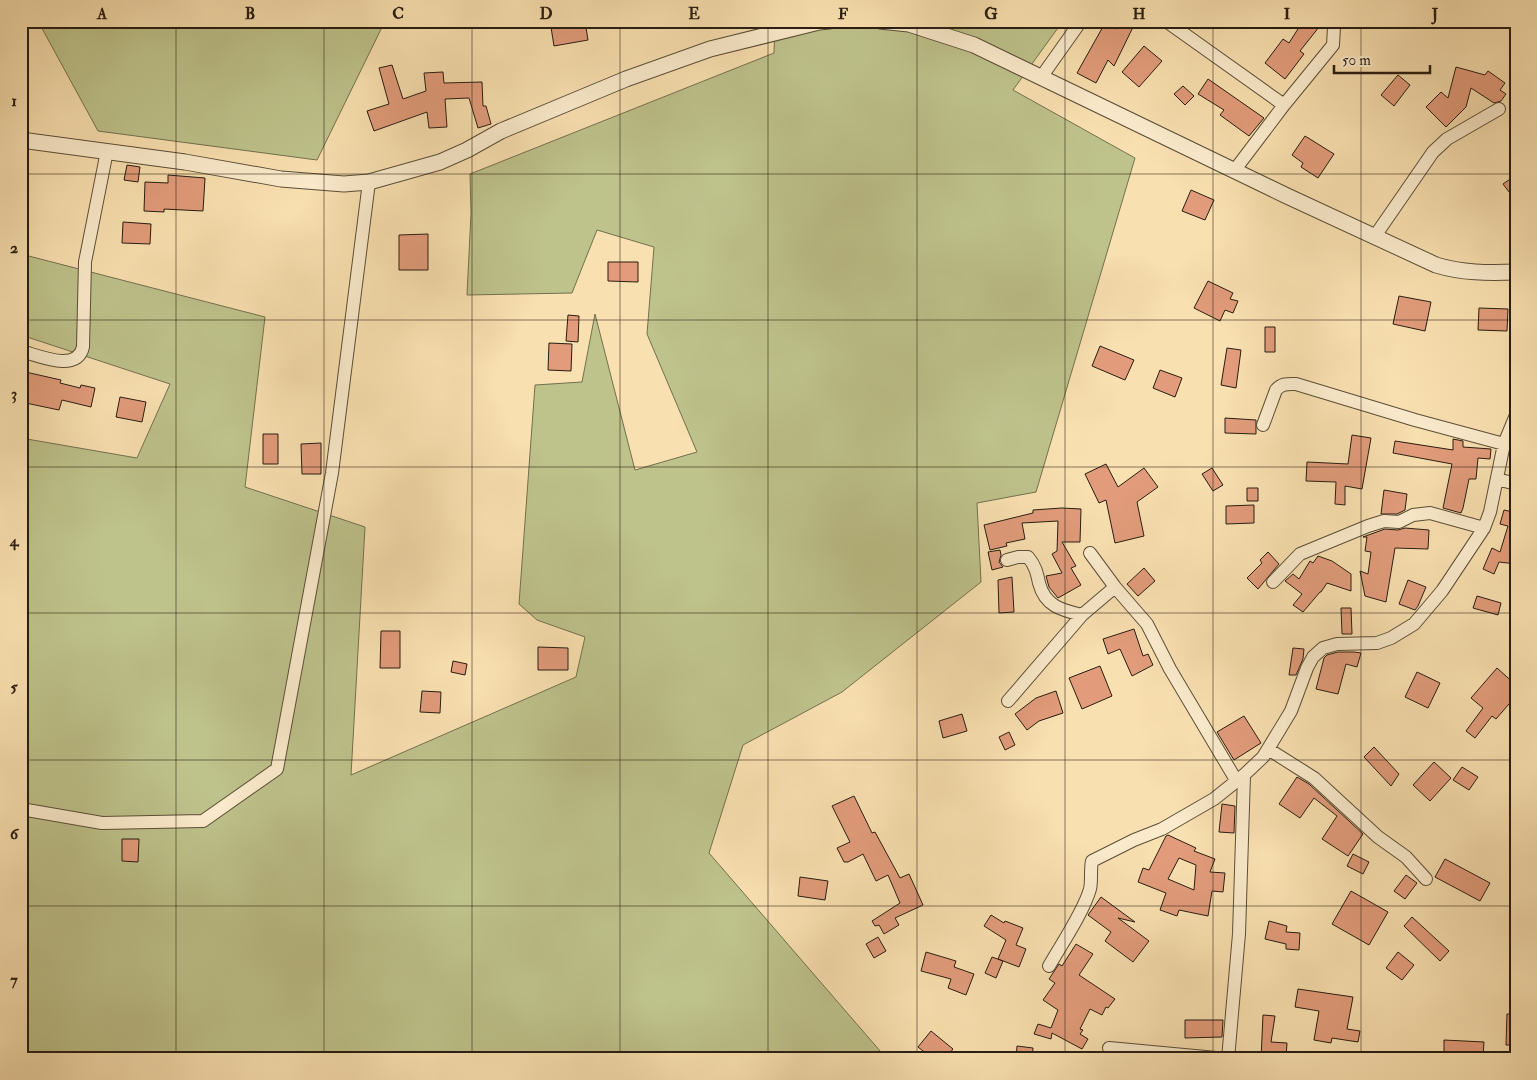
<svg xmlns="http://www.w3.org/2000/svg" width="1537" height="1080" viewBox="0 0 1537 1080" font-family="'IM FELL Double Pica',serif">
	<rect width="100%" height="100%" fill="#f9e0b0"/>
	<filter id="stains"><feTurbulence type="fractalNoise" baseFrequency=".004" numOctaves="4"/><feColorMatrix values="0 0 0 0 .2 0 0 0 0 .09 0 0 0 0 .02 0 0 0 .5 -.17"/></filter>
	<radialGradient id="worn" r=".72"><stop offset=".6" stop-color="#630" stop-opacity="0"/><stop offset="1" stop-color="#630" stop-opacity=".3"/></radialGradient>
	<path fill="#bec28b" stroke="#73704e" d="M38,21h347l-68,139 -219,-29z
		M775,21h288l-50,69 122,68 -99,334 -59,11 4,79 -139,110 -99,53 -34,108 178,206h-866v-621l116,20 33,-74 -149,-49v-81l244,63 -20,170 120,40 -14,248 225,-98 9,-40 -48,-17 -18,-16 16,-219 47,-3 13,-68 40,156 62,-18 -50,-118 7,-87 -57,-17 -25,63 -105,2 4,-82 -1,-39 304,-121z"/>
	<path fill="#e29c7b" stroke="#281d11" fill-rule="evenodd" d="M550,21h35l3,19 -34,6z
		M1120,21h16l-22,45 -6,-6 -12,23 -19,-10 28,-50 11,6z
		M1303,21l20,1 -23,29 4,3 -19,25 -20,-16 18,-24 6,4z
		M1144,46l18,15 -23,26 -17,-15z
		M392,65l11,34 23,-8 -2,-18 19,-1 1,11 38,-1 1,24h3l5,18 -13,4 -9,-30 -24,1 2,28 -18,1 -2,-16 -53,19 -7,-20 22,-7 -10,-36z
		M1456,67l29,8 3,-4 17,12 -5,7 6,4 -5,7 -7,2 -23,-15 -5,19 -20,20 -20,-20 15,-15 7,6z
		M1398,75l12,10 -16,21 -13,-11z
		M1208,79l56,39 -15,18 -29,-21 4,-5 -26,-16z
		M1183,86l11,10 -9,9 -11,-11z
		M1305,136l29,18 -16,24 -17,-11 2,-4 -11,-8z
		M127,165l13,2 -2,15 -14,-2z
		M168,175l37,3 -2,33 -39,-2v3l-20,-1 1,-29 23,1z
		M1516,175v26l-13,-17z
		M1191,190l23,10 -9,20 -23,-9z
		M123,222l28,2 -1,20 -28,-1z
		M428,234v36h-29v-35z
		M608,262h30v20l-30,-1z
		M1208,281l25,12 -3,6 8,2 -5,12 -8,-3 -5,11 -26,-13z
		M1399,296l32,6 -6,29 -32,-7z
		M1479,308l29,1 -1,22 -29,-1z
		M568,315l11,1 -1,26 -12,-1z
		M1265,327h10v25h-10z
		M549,343l23,1 -1,27 -23,-1z
		M1100,346l34,14 -9,20 -33,-14z
		M1227,348l14,2 -5,38 -15,-3z
		M1160,370l22,8 -7,19 -22,-9z
		M21,371l40,9 -1,3 20,5 1,-3 14,3 -4,19 -29,-7 -3,10 -38,-8z
		M120,397l26,5 -4,20 -26,-5z
		M1225,418l31,2v14l-31,-1z
		M263,434h15v30h-15z
		M1352,435l19,3 -9,51 -17,-3v19l-10,-1 1,-22 -30,-1 1,-19 41,2z
		M1453,439l10,2v6l28,2 -1,10 -12,-1 -2,21h-7l-6,29 -2,5 -18,-5 9,-44 -59,-11 2,-12 58,9z
		M321,443v31h-19l-1,-30z
		M1106,464l12,23 26,-19 14,19 -21,15 7,34 -29,7 -9,-43 -7,3 -14,-29z
		M1212,468l11,17 -10,6 -11,-17z
		M1247,488h11v13h-11z
		M1384,490l23,4 -2,16 -8,4h-16z
		M1254,505v18l-28,1v-18z
		M1062,508l19,1 -1,33h-18l14,24 -5,2 10,17 -23,13 -9,-11 -3,-11 16,-3 -10,-19 5,-3 1,-30 -36,2 3,16 -19,4 1,3 -17,4 -6,-25 49,-12v-3z
		M1514,509l2,1v54l-17,-2 -5,12 -11,-5 9,-21 8,4 8,-26 -8,-2 4,-14 9,2z
		M1405,528l24,2 -1,19 -33,-1 -9,54 -21,-6 -5,-25 8,3 3,-22 -6,-1 2,-14h-4l22,-8 13,1z
		M1000,550l1,5 -2,7 4,5 -11,3 -4,-18z
		M1268,552l11,12 -21,25 -11,-11 15,-15 -2,-3z
		M1318,556l14,5 19,13v17l-24,-8 -6,9h-1l-17,20 -10,-7 9,-11 -17,-13 8,-7 6,5 11,-18 3,2z
		M1144,568l11,13 -17,15 -11,-12z
		M1012,577l2,35 -15,1 -1,-33z
		M1408,580l18,7 -8,19 -3,4 -16,-6z
		M1477,596l24,7 -3,12 -25,-7z
		M1341,608h10l1,26h-10z
		M1134,629l9,27 5,-2 5,11 -21,11 -12,-27 -12,5 -5,-15z
		M381,631h19v37h-20z
		M538,647l30,1v22h-30z
		M1293,648l11,1 -1,10 -7,16h-7z
		M1338,652h16l7,1 -4,14 -11,-3 -8,30 -22,-5 8,-31 3,-3z
		M453,661l14,3 -2,11 -14,-3z
		M1100,666l12,30 -30,13 -13,-31z
		M1497,668l19,17v11l-20,23 -4,-3 -17,22 -9,-7 17,-23 -12,-10z
		M1417,672l23,11 -12,25 -23,-11z
		M422,691l19,1 -1,21 -20,-1z
		M1056,691l7,22 -24,8 -12,9 -12,-16 21,-16z
		M962,714l5,17 -24,7 -4,-17z
		M1244,716l17,27 -27,17 -17,-28z
		M1009,732l6,13 -10,5 -6,-13z
		M1374,747l25,27 -8,12 -27,-29z
		M1434,762l17,16 -21,23 -17,-16z
		M1462,767l16,10 -9,13 -16,-10z
		M1297,777l12,7 54,50 -15,22 -26,-17 15,-23 -23,-18 -14,20 -21,-14z
		M854,796l18,37 3,-1 25,46 9,-4 14,31 -28,13 4,7 -15,9 -5,-9 -4,1 -3,-5 28,-18 -12,-28 -12,6 -13,-27 -15,8h-4l-7,-14 13,-6 -18,-36z
		M1222,804l13,2 -1,27 -15,-1z
		M1168,835l28,13 -2,3 21,8 -5,13 15,1 -2,19 -11,-1 -4,25 -29,-6 -2,6 -17,-6 6,-17 -28,-11 5,-14 6,2 17,-34zM1179,858l17,7 -2,25 -26,-11z
		M122,839h17l-1,23 -16,-1z
		M1353,854l16,8 -6,12 -16,-8z
		M1445,859l45,24 -10,18 -45,-24z
		M1406,875l11,8 -12,16 -11,-8z
		M800,877l28,4 -3,19 -27,-4z
		M1351,891l37,21 -19,33 -37,-21z
		M1101,897l34,25 -17,-4 31,23 -16,21 -28,-21 6,-9 -23,-17z
		M991,915l13,8 1,-2 18,7 -7,17 10,4 -7,18 -21,-8 8,-19 -22,-14z
		M1412,917l37,34 -9,10 -36,-35z
		M1269,921l18,5 -1,6 14,1 -1,17 -13,-1v-5l-21,-5z
		M878,937l8,14 -12,7 -8,-14z
		M1076,944l17,10 -14,21 36,24 -7,9 -2,-1 -4,8 -12,-6 -10,20 3,1 -3,4 8,5 -6,10 -30,-16 -1,6 -17,-5 4,-10 13,4 7,-18 -15,-10 12,-17 -6,-4 10,-15 3,2z
		M926,952l30,9 -2,6 20,7 -8,21 -18,-7 3,-9 -30,-8z
		M1398,952l16,13 -12,15 -16,-12z
		M992,957l11,4 -7,17 -11,-5z
		M1298,989l55,8 -6,32 13,2 -2,11 -26,-4 -1,5 -17,-3 5,-29 -24,-4z
		M1507,1014h9v31h-10z
		M1263,1015l12,1 -4,26 16,1 -1,15 -25,1z
		M1185,1020h38l-1,17 -37,1z
		M931,1031l22,18 -8,10h-12l-15,-12z
		M1444,1040l40,2 -1,14 -39,-2z
		M1017,1046l16,2 -1,11h-16z"/>
	<g fill="none" stroke-linecap="round" stroke-linejoin="round">
		<g stroke="#5c4e39" stroke-width="14">
			<path id="minor" d="M1166,21l118,84
				M1042,76l39,-55
				M1234,171l50,-66 49,-60 1,-18 -3,-6
				M1375,236l58,-84 14,-13 52,-30
				M21,351c19,5 56,22 62,-4l2,-85 22,-111
				M1263,425l13,-35c6,-7 12,-6 20,-6l119,36 89,24
				M1497,479l19,5
				M1090,553l25,34 32,37 23,45 66,111
				M1007,560l11,-3h10c7,8 9,16 11,26 6,23 22,27 43,32
				M1273,582l27,-28 68,-28 16,-5 15,1 14,-7 17,-2 54,15
				M1008,701l74,-86 33,-28
				M1268,749l46,29 64,59 28,20 20,22
				M21,809l81,14 101,-2 74,-52 55,-296 37,-291
				M1049,966c12,-21 35,-55 41,-77 2,-9 0,-18 2,-28l42,-21 28,-11 52,-30 30,-24 19,-18 5,-8 23,-38 16,-43 6,-11 10,-9 14,-4 40,-1 14,-5 23,-14 28,-33 42,-63 6,-16 14,-68 12,-29
				M1109,1048l118,11
				M1228,1059l11,-125 5,-159"/>
		</g>
		<g stroke="#5c4e39" stroke-width="17">
			<path id="tertiary" d="M880,21l29,3 65,21 313,151 149,69c26,8 52,8 80,7
				M21,140l164,22 96,17 63,5 25,-2 71,-20 27,-12 34,-19 125,-52 84,-30 109,-27 10,-1"/>
		</g>
		<use href="#minor" stroke="#fbebcc" stroke-width="12"/>
		<use href="#tertiary" stroke="#fbebcc" stroke-width="15"/>
	</g>
	<path fill="none" stroke="#281d11" stroke-width="1" stroke-opacity="0.55" d="M176,21v1038M324,21v1038M472,21v1038M620,21v1038M768,21v1038M917,21v1038M1065,21v1038M1213,21v1038M1361,21v1038M21,174h1495M21,320h1495M21,467h1495M21,613h1495M21,760h1495M21,906h1495"/>
	<rect width="1537" height="1080" fill="none" stroke="#f9e0b0" stroke-width="55"/>
	<path d="M1334 65v8h96v-8" fill="none" stroke="#281d11" stroke-width="2.5"/>
	<text x="1342" y="65" font-size="15" fill="#281d11" stroke="#fbebcc" stroke-width="4" paint-order="stroke">50 m</text>
	<rect x="28" y="28" width="1482" height="1024" fill="none" stroke="#281d11" stroke-width="2"/>
	<g font-size="16" text-anchor="middle" font-weight="bold" fill="#281d11">
		<text x="102" y="19">A</text>
		<text x="250" y="19">B</text>
		<text x="398" y="19">C</text>
		<text x="546" y="19">D</text>
		<text x="694" y="19">E</text>
		<text x="843" y="19">F</text>
		<text x="991" y="19">G</text>
		<text x="1139" y="19">H</text>
		<text x="1287" y="19">I</text>
		<text x="1435" y="19">J</text>
		<text x="14" y="106">1</text>
		<text x="14" y="253">2</text>
		<text x="14" y="399">3</text>
		<text x="14" y="546">4</text>
		<text x="14" y="692">5</text>
		<text x="14" y="839">6</text>
		<text x="14" y="985">7</text>
	</g>
	<rect width="100%" height="100%" filter="url(#stains)"/>
	<rect width="100%" height="100%" fill="url(#worn)"/>
</svg>
